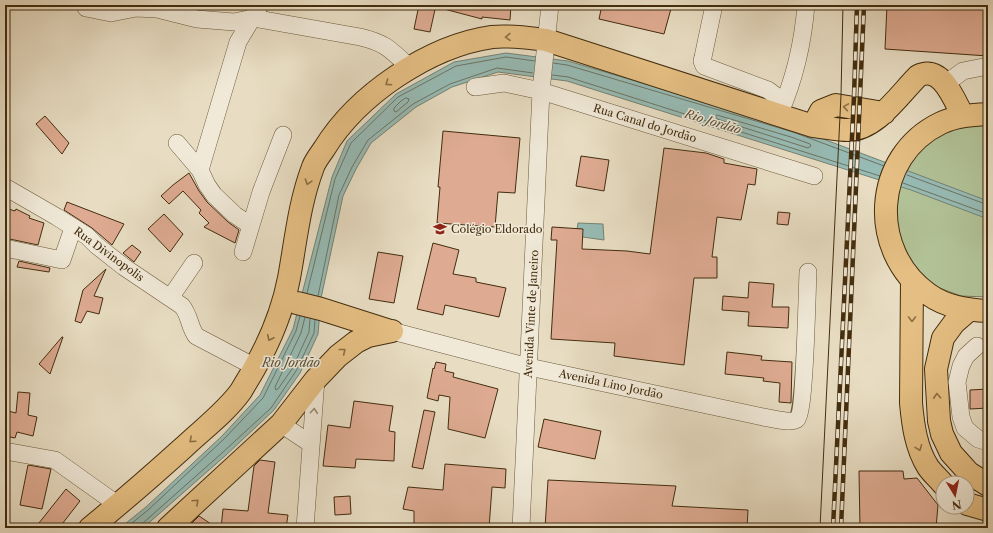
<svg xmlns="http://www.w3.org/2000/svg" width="993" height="533" viewBox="0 0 993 533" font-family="'Libre Caslon Text',serif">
	<rect width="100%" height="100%" fill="#e8ddc3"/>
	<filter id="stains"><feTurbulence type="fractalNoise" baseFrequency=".005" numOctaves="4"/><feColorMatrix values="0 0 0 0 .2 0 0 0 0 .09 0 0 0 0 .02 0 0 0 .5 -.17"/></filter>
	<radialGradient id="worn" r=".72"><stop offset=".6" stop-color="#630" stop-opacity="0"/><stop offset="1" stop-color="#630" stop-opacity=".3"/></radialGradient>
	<path fill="#b2c297" stroke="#7a7852" d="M988,123v174l-27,-1 -27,-10 -22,-18 -16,-24 -3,-57 12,-26 45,-35z"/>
	<path fill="#97bbb5" stroke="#758272" d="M506,53l62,8 226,67 194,73v18l-77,-29 -344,-109 -69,-9 -46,15 -36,20 -45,36 -15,26 -13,27 -22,102 -3,36 -18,39 -26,37 -49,46 -82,72h-23l26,-21 76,-71 38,-41 33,-66 39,-152 15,-36 49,-47 58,-32z
		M578,223l25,1 1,16 -28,-4z"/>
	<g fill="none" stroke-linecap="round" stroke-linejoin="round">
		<path stroke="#6d7462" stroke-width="1" d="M553,63l14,2 226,67 91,34
			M552,75l16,2 312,99
			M406,98l3,1 -1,3 -12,10 -2,-1v-3l7,-7z
			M717,115l74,22 19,7 1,2 -3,2 -91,-29 -1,-2z
			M907,175l81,30
			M903,183l85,31
			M307,293l28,-114 16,-36 47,-46 58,-31 50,-9 29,4
			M318,296l21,-101 13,-28 16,-27 45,-36 37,-20 47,-16 36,5
			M305,317l-4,16 -26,54 1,3 2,-1 14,-20 17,-37 1,-13
			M126,528l22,-18 76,-71 39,-41 33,-67 4,-15
			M141,528l2,-5 79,-70 49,-45 25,-37 18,-38 1,-13"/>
	</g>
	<path fill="#deab92" stroke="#432d0e" d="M419,5h17l-6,27 -16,-3z
		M444,5h67l-1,15 -28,-3v2l-38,-10z
		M602,5h70l-8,29 -65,-15z
		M887,5h101v51l-103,-7z
		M45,116l24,27 -7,11 -26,-30z
		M443,131l77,7 -5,55 -17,-1 -3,35 -58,-4 3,-36h-2z
		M664,148l42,5 18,6v4l33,6 -2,16 -7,-1 -7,36 -24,-3 -5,40h5v21h-23l-10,87 -70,-9 1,-13 -64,-4 6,-99h-6l1,-13 31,2 -1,20 45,2 23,3z
		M581,156l28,4 -5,31 -28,-5z
		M189,173l10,18 8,11 21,20 11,8 -4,13 -31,-16 5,-4 -10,-10 2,-3 -18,-19 -14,13 -8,-8 12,-11z
		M67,202l57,22 -12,21 -20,-17 -28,-18z
		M5,208l10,3 1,-2 14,7 -1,2 15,5 -6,22 -33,-7z
		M778,212l12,1 -2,12 -11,-1z
		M164,214l19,20 -13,18 -22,-23z
		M433,243l26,7 -6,24 23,4v4l30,6 -7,29 -54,-12 -2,10 -26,-6z
		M132,245l9,7 -7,10 -11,-9z
		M378,252l25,4 -9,47 -25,-4z
		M19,261l31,7 -1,4 -32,-5z
		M106,269l-12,27 9,2 -4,16 -12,-3 -6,12 -6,-2 8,-31z
		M749,282l25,2 -2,23h17l-1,21 -40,-2 1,-14 -27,-2 1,-14 25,2z
		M62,337h1l-13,37 -11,-10z
		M727,352l35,4 -1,4 31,2 -1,41 -12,-1 1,-19 -17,-2 1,-3 -39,-4z
		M436,362l10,2 -1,7 9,2 -1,4 45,12 -13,49 -37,-9 2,-32 -11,-2 -1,6 -11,-3 6,-30 1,1z
		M988,389v19l-18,1v-19z
		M18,392l12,1 -2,22 9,2 -4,19 -16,-4 -2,6 -10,-2v-12l3,-13 8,2z
		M354,401l39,5 -4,25 6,1 -1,29 -38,-2 -1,9 -32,-2 5,-41 22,3z
		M424,410l11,2 -12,57 -11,-2z
		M544,419l57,12 -6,28 -57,-12z
		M260,460l15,2 -7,51 20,2 -2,13h-65l2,-19 25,2 6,-45z
		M445,464l61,5 -1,19 -13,-1 -3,41h-75v-17l-11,-2 5,-22 35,3z
		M28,465l23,4 -9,40 -22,-4z
		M859,471h44l1,8 13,-1 21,27 -2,23h-76z
		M548,480l128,6 -4,20 76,4 -1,18h-202z
		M66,489l14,12 -21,27h-24z
		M350,496l1,18 -16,1 -1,-18z
		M199,516l18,12h-24l-4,-2z"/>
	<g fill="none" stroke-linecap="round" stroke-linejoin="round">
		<g stroke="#6c593b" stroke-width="18">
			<path id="minor" d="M714,5l-11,52 -1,4 2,5 64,24 16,12
				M86,8l25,5 25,-5 21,1 40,10 37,3 19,-4 107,19c26,6 31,13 50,31
				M945,84l18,-13 25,-5
				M475,87l29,-4 37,8 273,85
				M780,112c15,-34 23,-70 26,-107
				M177,143l23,27 7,15 7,10 21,20 15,10
				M200,170l38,-128 22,-37
				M5,187l52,30 30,19 9,9 28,22 58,39c8,10 7,20 14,30l59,31
				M5,248l57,12 11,-32
				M243,252l18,-60 22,-57
				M170,298l24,-35
				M392,331l137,36 234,50c8,1 28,7 34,2 8,-7 10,-128 11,-147
				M977,346l-11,10 -5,10 -4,16 4,35 4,11 13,11 10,3
				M281,424l30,20
				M5,451l50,9 63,45
				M305,528l11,-149
				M521,528l20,-437 9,-86"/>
		</g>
		<g stroke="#432d0e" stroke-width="24">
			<path id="major" d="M988,114c-16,1 -32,2 -47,9 -69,33 -73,128 -13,171 18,13 39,16 60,17
				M813,126l8,-15 15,-6 48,8
				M912,280l-1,123c2,22 5,45 17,64 4,6 10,11 15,17
				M297,303l24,6 69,22
				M969,310l-15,13 -11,15 -7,31 3,52 3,13 9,19 18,20 19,12
				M967,504l21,6
				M90,528c32,-26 63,-53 94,-81 19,-18 42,-35 57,-56 4,-7 9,-15 13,-22 16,-28 29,-60 35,-91 7,-38 10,-74 24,-111 2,-6 7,-12 11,-18 33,-54 105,-103 168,-112 18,-2 37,1 54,3l267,86c12,1 23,4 35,4 28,0 51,-35 70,-54 24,-12 36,24 45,40
				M168,528l113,-104 35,-45 22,-23 18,-14 12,-6 24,-5"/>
		</g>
		<use href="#minor" stroke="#f0e9d8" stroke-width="17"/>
		<use href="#major" stroke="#e4be82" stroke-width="22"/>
		<path stroke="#432d0e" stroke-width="1" d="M820,528l21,-433 2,-90"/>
		<g stroke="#432d0e" stroke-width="4.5">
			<path id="rail" d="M833,528l21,-432 3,-91
				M841,528l23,-523"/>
		</g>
		<use href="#rail" stroke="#f0e9d8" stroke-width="3" stroke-dasharray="9" stroke-linecap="butt"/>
	</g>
	<defs><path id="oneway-chevron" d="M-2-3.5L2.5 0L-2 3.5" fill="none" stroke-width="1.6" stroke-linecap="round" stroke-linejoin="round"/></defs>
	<g stroke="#8b6e42">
		<use href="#oneway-chevron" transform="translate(508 37) rotate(179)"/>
		<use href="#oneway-chevron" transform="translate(388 83) rotate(146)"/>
		<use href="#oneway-chevron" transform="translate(846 107) rotate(-171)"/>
		<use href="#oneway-chevron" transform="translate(308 182) rotate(108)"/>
		<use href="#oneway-chevron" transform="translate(912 319) rotate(90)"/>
		<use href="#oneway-chevron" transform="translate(270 338) rotate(115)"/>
		<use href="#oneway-chevron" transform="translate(343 351) rotate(-39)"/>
		<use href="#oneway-chevron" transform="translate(937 396) rotate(-93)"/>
		<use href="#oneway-chevron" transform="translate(192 440) rotate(138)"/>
		<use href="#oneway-chevron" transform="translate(919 448) rotate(69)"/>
		<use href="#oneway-chevron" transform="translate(196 502) rotate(-43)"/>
	</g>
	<use stroke="#9a8b73" href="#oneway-chevron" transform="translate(314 411) rotate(-85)"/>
	<defs>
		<g id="school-bare" transform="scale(1.08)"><path d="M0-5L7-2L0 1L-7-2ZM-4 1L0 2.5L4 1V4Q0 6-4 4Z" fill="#8f2418" stroke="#f0e9d8" stroke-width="2.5" paint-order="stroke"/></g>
	</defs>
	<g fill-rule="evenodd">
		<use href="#school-bare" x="440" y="229"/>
	</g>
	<g text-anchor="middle" stroke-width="3" stroke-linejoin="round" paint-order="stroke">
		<g font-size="11" fill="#432d0e" stroke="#f0e9d8">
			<text transform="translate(645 123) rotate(17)" y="4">Rua Canal do Jordão</text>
			<text transform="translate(109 254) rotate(36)" y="4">Rua Divinopolis</text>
			<text transform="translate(531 314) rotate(-87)" y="4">Avenida Vinte de Janeiro</text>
			<text transform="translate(611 384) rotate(12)" y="4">Avenida Lino Jordão</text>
		</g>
		<g font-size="11" fill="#432d0e" stroke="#f0e9d8" text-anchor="start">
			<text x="451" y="233">Colégio Eldorado</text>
		</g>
		<g font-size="12" font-style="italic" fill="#585038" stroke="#f0e9d8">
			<text transform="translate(713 122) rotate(17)" y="4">Rio Jordão</text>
			<text x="291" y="367">Rio Jordão</text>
		</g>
	</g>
	<rect width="993" height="533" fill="none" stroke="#e8ddc3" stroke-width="20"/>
	<rect x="6" y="6" width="981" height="521" fill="none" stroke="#432d0e" stroke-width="2"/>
	<rect x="10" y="10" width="973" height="513" fill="none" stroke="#432d0e"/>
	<g transform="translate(955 495) rotate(170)"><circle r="19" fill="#f0e9d8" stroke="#ab9e87"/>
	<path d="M0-3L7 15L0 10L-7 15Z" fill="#8f2418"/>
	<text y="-6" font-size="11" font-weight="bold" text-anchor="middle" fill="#432d0e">N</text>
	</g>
	<rect width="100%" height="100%" filter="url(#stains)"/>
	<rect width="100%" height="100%" fill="url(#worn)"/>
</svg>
